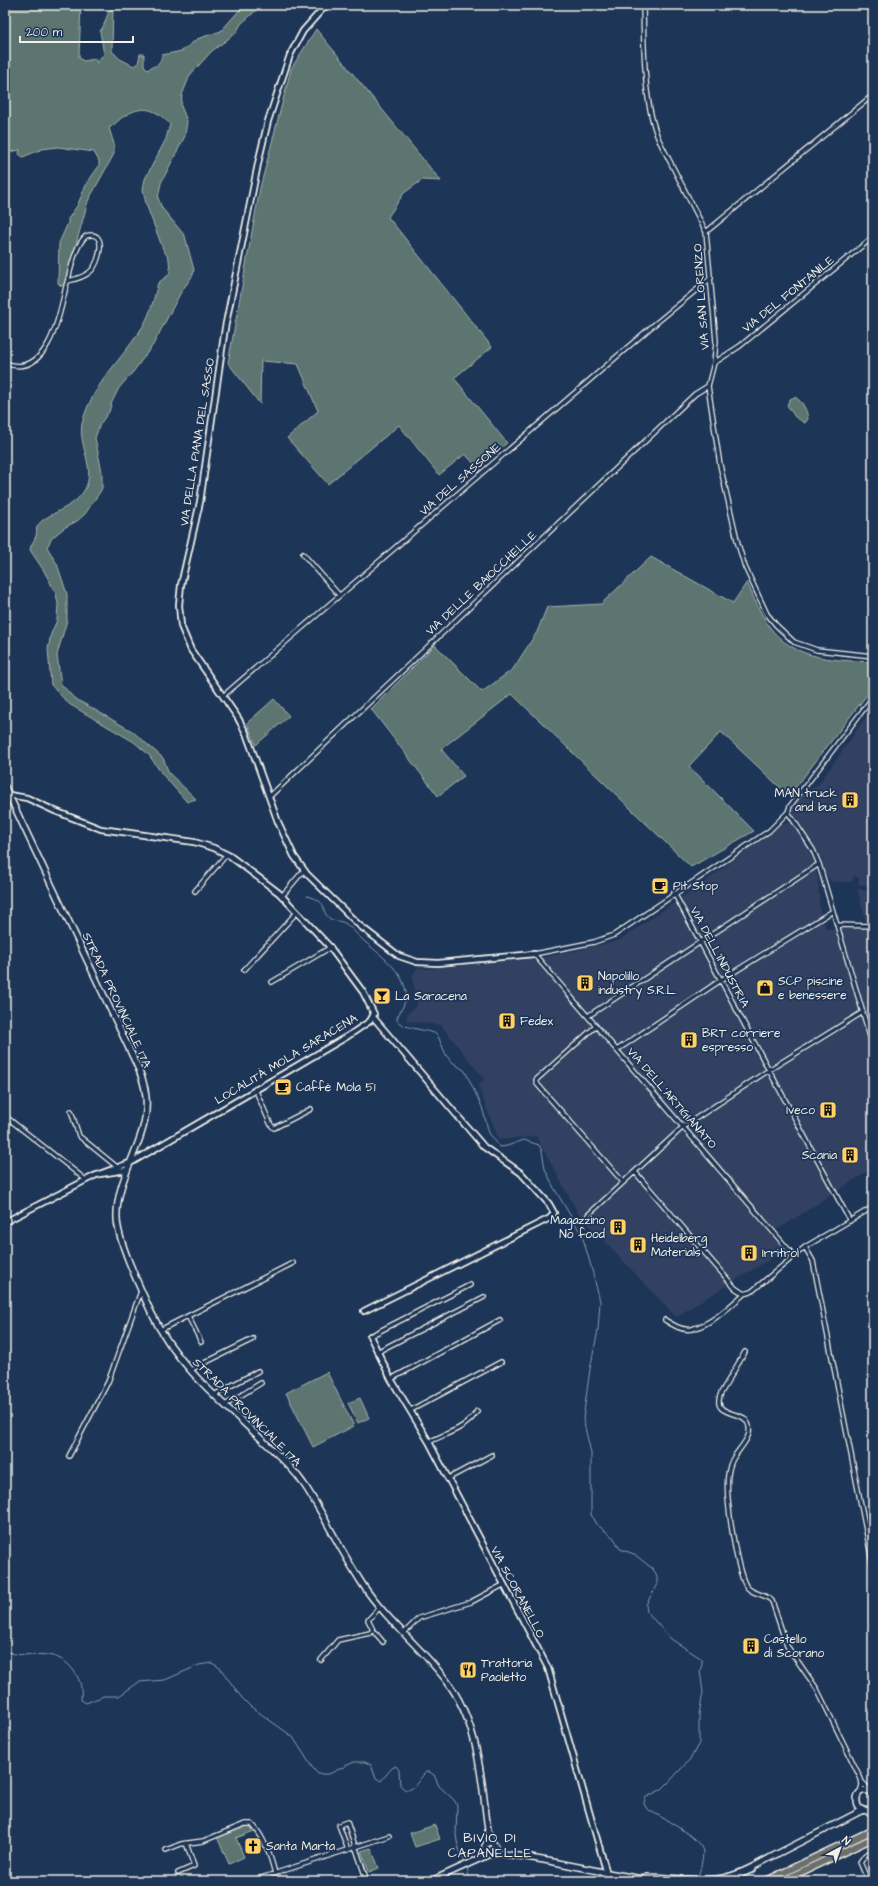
<svg xmlns="http://www.w3.org/2000/svg" width="878" height="1886" viewBox="0 0 878 1886" font-family="'Architects Daughter',sans-serif">
	<rect width="100%" height="100%" fill="#1d3557"/>
	<filter id="ink" filterUnits="userSpaceOnUse"><feTurbulence type="fractalNoise" baseFrequency=".025" numOctaves="2"/><feDisplacementMap in="SourceGraphic" scale="8" xChannelSelector="R" yChannelSelector="G"/><feConvolveMatrix kernelMatrix="1 2 1 2 8 2 1 2 1" color-interpolation-filters="sRGB"/></filter>
	<g filter="url(#ink)">
		<path fill="#314162" d="M873,707v172l-5,7 -10,-2 1,-6 -5,-2 -3,6h-19l-8,-9 -2,-14 -30,-48v-3l10,-14 16,-9z
			M791,822l14,20 9,19 4,18 2,32 6,18h47v239l-101,65 14,16 -110,68 -98,-104 -42,-77 -37,4 -21,-54 6,-7 -43,-54 -35,-4 1,-7 10,-8 -5,-30 6,-9 9,2 118,-12 73,-16 85,-58 80,-60z
			M857,889l16,3v30h-7z"/>
		<path fill="#5d7470" stroke="#a8b2ac" d="M12,5h69l-2,52 4,4 12,-2 2,4 4,-6 3,-2 -4,-24c6,-6 6,-19 13,-24l-1,44 8,8 14,7 4,-2 2,-10h4v11l4,5 3,-3c8,-1 9,-4 11,-12l20,-4 15,-12 24,-8 23,-26h18l-21,19 -5,9 -24,18 -22,24 -8,20 -1,11 6,15 -2,15 -24,47 -3,15 4,10 23,28 9,34 -1,5 -12,17 -28,53 -20,27 -14,16 -7,14 -3,10 -9,12 -5,14 7,34v16l-2,4 -15,22 -8,7 -13,7 -12,10 -5,9 10,17 10,30v26l-10,35 4,29 13,14 58,33 31,27 6,15 27,26 -9,3 -25,-28 -13,-19 -15,-13 -65,-38 -18,-19 -3,-36 3,-15 6,-14 1,-16 -2,-10 -12,-23 -14,-21c1,-6 4,-9 6,-14 1,-3 0,-7 1,-9 6,-14 39,-17 49,-40 9,-21 -8,-42 -4,-63 9,-39 41,-65 61,-98 8,-14 11,-28 15,-43l12,-9 -1,-15 -6,-10 -17,-45 -3,-15 2,-10 21,-40 4,-15c-14,-14 -25,-20 -44,-9 -6,3 -11,10 -17,13l5,16v10l-26,47 -23,83 -4,2 -3,-3 1,-40 9,-20v-4l9,-13 10,-23 12,-17v-5l-5,-9 -36,-5 -16,2 -19,8 -4,-3 1,-4 -15,3v-134z
			M316,29l125,152 -19,-1 -18,13 -16,24 104,130 -38,31 53,65 -30,24 -12,-13 -26,21 -40,-50 -71,59 -41,-46 31,-27 -20,-47 -37,-3 -1,43 -32,-41 32,-175 31,-119z
			M795,397c8,5 12,13 13,22l-3,4 -10,-6 -8,-12 3,-6z
			M651,557l82,46 14,-21c5,12 10,24 17,36 23,42 67,42 109,44v25l-84,109 -68,-64 -32,34 65,65 -63,36 -179,-173 -71,55 23,27 -26,20 -67,-87 64,-64 47,47 31,-23 24,-37 10,-25 54,-3z
			M274,699l15,17 -33,29 -9,-22z
			M327,1372l27,54 -41,21 -27,-54z
			M360,1398l9,20 -11,5 -10,-20z
			M250,1825l4,6 -18,7 8,19 -15,7 -12,-27z
			M435,1825l5,14 -25,8 -5,-14z
			M371,1848l8,20 -10,4 -8,-21z"/>
		<g fill="none" stroke-linecap="round" stroke-linejoin="round">
			<path stroke="#879eae" stroke-width="1" d="M307,896c25,8 11,11 22,22 5,4 12,2 17,6 7,5 12,12 18,17 16,14 38,28 42,51 2,12 -10,23 -9,28 3,8 31,10 40,14l9,21 5,6 14,10 17,36 7,26 11,14 7,-1 17,-6 15,5 3,6 3,18 9,19 28,47 10,35 8,31 -2,29 -8,39 -7,50 8,34v61l4,9 19,15 6,11 14,5 19,15 4,8v7l-11,21 1,7 24,27 31,20v5l-2,7 3,21 -4,23v28l-8,15 -21,23 -8,8 -17,9 -1,6 3,5c12,7 55,29 56,43 0,8 -3,18 -5,25
				M5,1650c18,13 48,-8 69,21 7,10 8,17 7,29l5,3 18,-7h15l20,-14 26,-2 34,-15 13,-2 8,5 22,30 8,8 43,31 19,30 6,7h11l25,-12h11l6,3 5,13 5,3 11,-13 4,-2 3,4 1,15c11,14 18,-6 26,-13h4l4,3 5,11 15,14 3,5 -1,30 2,12 8,17
				M467,1867l3,14"/>
			<g stroke="#f4f1e8" stroke-width="6">
				<path id="minor" d="M643,5c1,40 0,98 16,135l47,92 10,109 -2,22 -6,23 12,79 18,79 7,23 22,47 9,11 18,17 23,8 56,6
					M706,232l167,-137
					M5,363c43,17 55,-49 61,-77 5,-15 8,-39 20,-50 22,-7 14,26 5,35 -6,6 -15,8 -23,10
					M714,363l26,-17 133,-109
					M303,554l36,41
					M223,696l427,-368 61,-50
					M269,797l426,-403 13,-8
					M788,812l25,38 6,14 54,183
					M195,891l32,-37
					M674,893l176,328
					M282,896l22,-26
					M837,925l36,1
					M244,970l53,-58
					M272,982l59,-35
					M588,1016l231,-152
					M596,1026l-60,54 2,5 85,97
					M617,1050l104,-70 112,-69
					M255,1089l16,36 3,3 37,-19
					M71,1111l8,25 38,31
					M5,1116l81,64
					M635,1172l100,116 9,6 7,-2 54,-45 68,-40
					M588,1215l95,-88 86,-57 94,-58
					M805,1247l8,14 60,305
					M794,1256l-260,-302 60,-12 20,-7 155,-104 19,-19 2,-6 83,-109
					M188,1316l13,26
					M665,1320c8,5 17,11 27,9 20,-5 37,-22 52,-35
					M160,1330l133,-67
					M370,1336l100,-51
					M377,1352l107,-55
					M745,1352l-24,41c-9,20 12,19 23,25 14,14 -3,28 -10,39 -4,6 -5,11 -6,18 -3,20 8,93 18,111 6,9 19,7 26,15l15,45 30,43 44,90 1,6 -2,7
					M190,1370l63,-31
					M391,1379l109,-59
					M214,1395l44,-24
					M225,1405l36,-22
					M411,1410l90,-48
					M429,1442c17,-9 38,-13 48,-31
					M69,1456l39,-74 33,-91
					M447,1479l45,-24
					M373,1630l10,12
					M404,1633l15,-15 52,-16 32,-17
					M321,1660l17,-20 32,-7 3,-3 -5,-10 12,-13
					M862,1782l9,9
					M867,1811l6,6
					M166,1850l15,-6 22,-3 42,-17h7c12,13 19,33 23,50
					M348,1850l-9,-25 8,-3 20,59
					M178,1873l16,-7 -8,-23
					M252,1881l137,-45
					M868,1881l-8,-19 5,-7 8,-4"/>
			</g>
			<g stroke="#f4f1e8" stroke-width="8">
				<path id="tertiary" d="M326,5l-23,26 -13,24 -22,66 -9,38 -34,169 -25,174 -19,83 -2,20 2,21 10,24 47,68 8,15 32,89 16,34 13,18 52,51 40,31 18,6 21,1 96,-9
					M100,1174l26,-4
					M5,1222l89,-46 38,-14 216,-126 22,-15 4,-7 -11,-22 -34,-46 -50,-53 -49,-37 -16,-8 -20,-6 -93,-13 -46,-18 -28,-13 -18,-3
					M364,1311l186,-93 4,-5 -5,-9 -28,-31 -37,-26 -111,-130
					M370,1336l21,43 38,63 119,226 59,206"/>
			</g>
			<g stroke="#f4f1e8" stroke-width="8">
				<path id="secondary" d="M5,787l129,272c6,12 11,25 12,38 4,43 -31,78 -29,122 1,23 24,71 34,93 30,64 90,104 138,154 14,14 23,31 33,48 13,24 26,48 41,71 23,35 57,61 83,95 33,43 35,98 42,150l5,14
					M873,1793c-22,-13 -21,28 0,15
					M484.5 1848a5.5 5.5 0 1 1 11 0a5.5 5.5 0 1 1-11 0Z
					M493,1853c57,4 111,23 168,28
					M775,1855l88,-45
					M647,1877c23,0 48,5 70,2 22,-3 41,-15 60,-25
					M431,1881l59,-27
					M726,1881l27,-12"/>
			</g>
			<g stroke="#f4f1e8" stroke-width="9">
				<path id="motorway" d="M766,1881l107,-51
					M782,1881l91,-43"/>
			</g>
			<use href="#minor" stroke="#1d3557" stroke-width="3.5"/>
			<use href="#tertiary" stroke="#1d3557" stroke-width="4.5"/>
			<use href="#secondary" stroke="#1d3557" stroke-width="5"/>
			<use href="#motorway" stroke="#6c706d" stroke-width="6"/>
		</g>
	</g>
	<defs>
		<g id="building-square" transform="scale(0.9)"><rect x="-9" y="-9" width="18" height="18" rx="4" fill="#ffd166" stroke="#1d3557"/><path d="M-4-6H4V6H1V3H-1V6H-4ZM-2.5-4.3h1.7v1.8h-1.7ZM.8-4.3h1.7v1.8H.8ZM-2.5-1h1.7V.8h-1.7ZM.8-1h1.7V.8H.8Z" fill="#111"/></g>
		<g id="cafe-square" transform="scale(0.9)"><rect x="-9" y="-9" width="18" height="18" rx="4" fill="#ffd166" stroke="#1d3557"/><path d="M-5.5-4.5H6V0H3Q3 3.5 0 3.5H-2.5Q-5.5 3.5-5.5 0ZM3-3.2v2h1.7v-2ZM-6 4.5H4V6H-6Z" fill="#111"/></g>
		<g id="shop-square" transform="scale(0.9)"><rect x="-9" y="-9" width="18" height="18" rx="4" fill="#ffd166" stroke="#1d3557"/><path d="M-5-2.5h2.3a2.7 3.5 0 0 1 5.4 0H5L5.5 6h-11ZM-1.5-2.5h3a1.5 2.3 0 0 0-3 0Z" fill="#111"/></g>
		<g id="bar-square" transform="scale(0.9)"><rect x="-9" y="-9" width="18" height="18" rx="4" fill="#ffd166" stroke="#1d3557"/><path d="M-6-5H6L.8 .8V4.5H3.5V6h-7V4.5H-.8V.8Z" fill="#111"/></g>
		<g id="restaurant-square" transform="scale(0.9)"><rect x="-9" y="-9" width="18" height="18" rx="4" fill="#ffd166" stroke="#1d3557"/><path d="M-5-6h1v4h1v-4h1v4h1v-4h1v5L-1.5 .5V6h-2V.5L-5-1ZM5-6V6H3V1.5H1.5Q1.5-4 5-6Z" fill="#111"/></g>
		<g id="church-square" transform="scale(0.9)"><rect x="-9" y="-9" width="18" height="18" rx="4" fill="#ffd166" stroke="#1d3557"/><path d="M-1.2-6h2.4v3.5h3.3v2.4h-3.3V6h-2.4V-.1h-3.3v-2.4h3.3Z" fill="#111"/></g>
	</defs>
	<g fill-rule="evenodd">
		<use href="#building-square" x="850" y="800"/>
		<use href="#cafe-square" x="660" y="886"/>
		<use href="#building-square" x="585" y="983"/>
		<use href="#shop-square" x="765" y="988"/>
		<use href="#bar-square" x="382" y="996"/>
		<use href="#building-square" x="507" y="1021"/>
		<use href="#building-square" x="689" y="1040"/>
		<use href="#cafe-square" x="283" y="1087"/>
		<use href="#building-square" x="828" y="1110"/>
		<use href="#building-square" x="850" y="1155"/>
		<use href="#building-square" x="618" y="1227"/>
		<use href="#building-square" x="638" y="1245"/>
		<use href="#building-square" x="749" y="1253"/>
		<use href="#building-square" x="751" y="1646"/>
		<use href="#restaurant-square" x="468" y="1670"/>
		<use href="#church-square" x="253" y="1846"/>
	</g>
	<g text-anchor="middle" stroke-width="3.5" stroke-linejoin="round" paint-order="stroke">
		<g font-size="12" fill="#f4f1e8" stroke="#1d3557">
			<text transform="translate(788 294) rotate(-39)" y="4">VIA DEL FONTANILE</text>
			<text transform="translate(701 297) rotate(-94)" y="4">VIA SAN LORENZO</text>
			<text transform="translate(197 442) rotate(-81)" y="4">VIA DELLA PIANA DEL SASSO</text>
			<text transform="translate(460 479) rotate(-41)" y="4">VIA DEL SASSONE</text>
			<text transform="translate(481 583) rotate(-43)" y="4">VIA DELLE BAIOCCHELLE</text>
			<text transform="translate(720 957) rotate(62)" y="4">VIA DELL'INDUSTRIA</text>
			<text transform="translate(117 1000) rotate(65)" y="4">STRADA PROVINCIALE 17A</text>
			<text transform="translate(286 1059) rotate(-31)" y="4">LOCALITÀ MOLA SARACENA</text>
			<text transform="translate(672 1098) rotate(49)" y="4">VIA DELL'ARTIGIANATO</text>
			<text transform="translate(247 1412) rotate(45)" y="4">STRADA PROVINCIALE 17A</text>
			<text transform="translate(518 1592) rotate(62)" y="4">VIA SCORANELLO</text>
		</g>
		<g font-size="12" fill="#f4f1e8" stroke="#1d3557" text-anchor="start">
			<text x="837" y="797" text-anchor="end">MAN truck<tspan x="837" dy="14">and bus</tspan></text>
			<text x="673" y="890">Pit Stop</text>
			<text x="598" y="980">Napolillo<tspan x="598" dy="14">industry S.R.L.</tspan></text>
			<text x="778" y="985">SCP piscine<tspan x="778" dy="14">e benessere</tspan></text>
			<text x="395" y="1000">La Saracena</text>
			<text x="520" y="1025">Fedex</text>
			<text x="702" y="1037">BRT corriere<tspan x="702" dy="14">espresso</tspan></text>
			<text x="296" y="1091">Caffè Mola 51</text>
			<text x="815" y="1114" text-anchor="end">Iveco</text>
			<text x="837" y="1159" text-anchor="end">Scania</text>
			<text x="605" y="1224" text-anchor="end">Magazzino<tspan x="605" dy="14">No food</tspan></text>
			<text x="651" y="1242">Heidelberg<tspan x="651" dy="14">Materials</tspan></text>
			<text x="762" y="1257">Irritrol</text>
			<text x="764" y="1643">Castello<tspan x="764" dy="14">di Scorano</tspan></text>
			<text x="481" y="1667">Trattoria<tspan x="481" dy="14">Paoletto</tspan></text>
			<text x="266" y="1850">Santa Marta</text>
		</g>
		<g font-size="13" letter-spacing="1" fill="#f4f1e8" stroke="#1d3557">
			<text x="490" y="1842">BIVIO DI<tspan x="490" dy="15">CAPANELLE</tspan></text>
		</g>
	</g>
	<rect width="878" height="1886" fill="none" stroke="#1d3557" stroke-width="20"/>
	<rect x="10" y="10" width="858" height="1866" fill="none" stroke="#f4f1e8" stroke-width="1.5" filter="url(#ink)"/>
	<g transform="translate(840 1848) rotate(41)" stroke="#1d3557" stroke-width="3" paint-order="stroke">
	<path d="M0-3L7 15L0 10L-7 15Z" fill="#f4f1e8"/>
	<text y="-6" font-size="11" font-weight="bold" text-anchor="middle" fill="#f4f1e8">N</text>
	</g>
	<path d="M20 36v6h113v-6" fill="none" stroke="#f4f1e8" stroke-width="2"/>
	<text x="26" y="36" font-size="12" fill="#f4f1e8" stroke="#1d3557" stroke-width="3" paint-order="stroke">200 m</text>
</svg>
